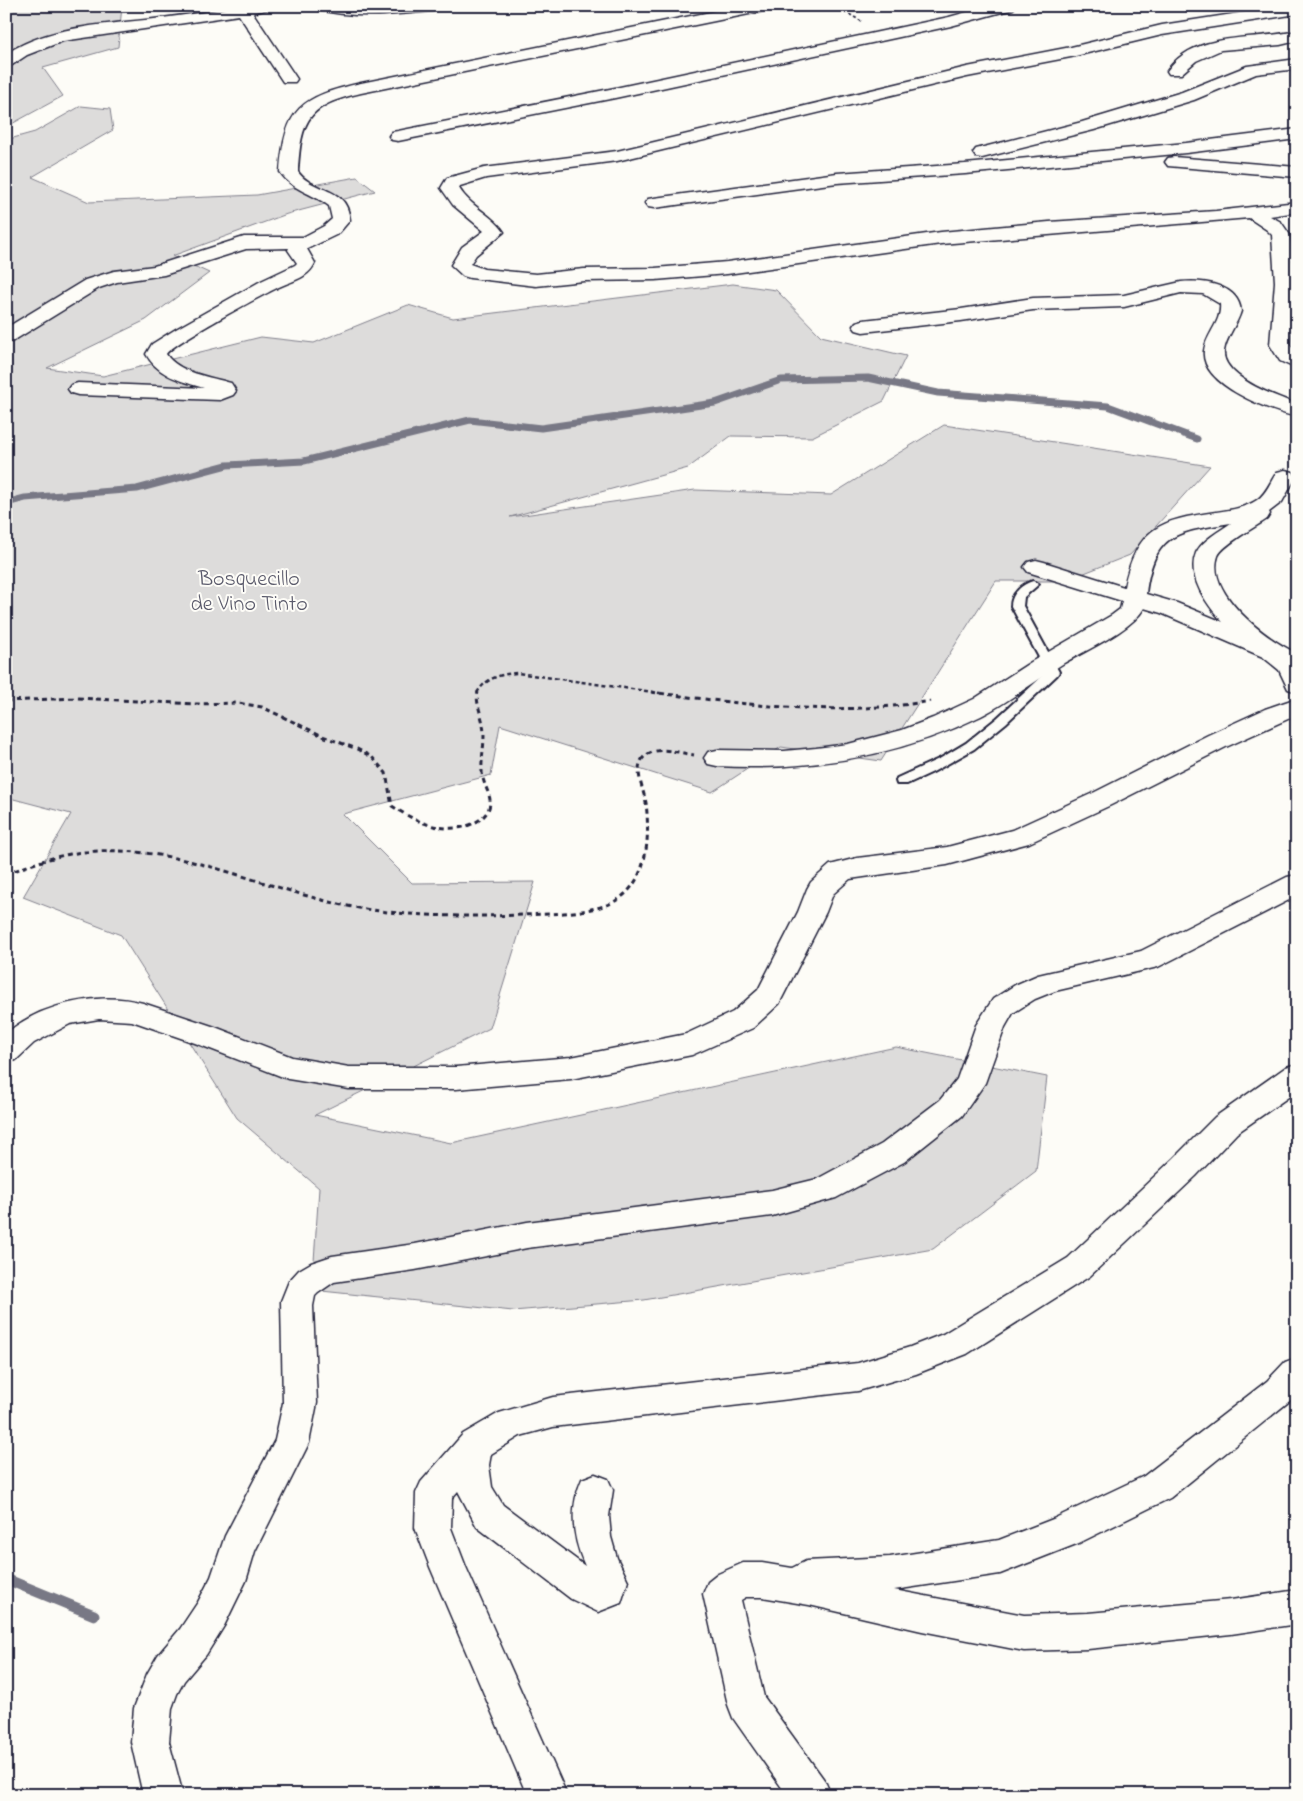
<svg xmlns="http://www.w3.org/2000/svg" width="1303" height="1801" viewBox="0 0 1303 1801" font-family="'Indie Flower',sans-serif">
	<rect width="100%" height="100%" fill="#fdfcf7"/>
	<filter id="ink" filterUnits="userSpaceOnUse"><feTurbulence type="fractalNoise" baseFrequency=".02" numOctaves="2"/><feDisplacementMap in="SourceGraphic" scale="10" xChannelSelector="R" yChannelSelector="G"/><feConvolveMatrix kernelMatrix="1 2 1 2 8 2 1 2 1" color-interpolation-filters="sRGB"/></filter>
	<g filter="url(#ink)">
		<path fill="#dddcdb" stroke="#807f8b" d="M6,6h116l-4,41 -75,21 20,28 -57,31z
			M81,106l29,3 3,21 -81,47 57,25 168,-7 100,-18 18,14 -88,23 -115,42 37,17 -63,47 -99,48 56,8 158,-39 53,6 94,-38 45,13 280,-34 43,6 45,46 85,20 -22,45 -72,36 -81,-1 -43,32 -178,49 185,-27 136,5 113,-70 266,41 -80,89 -66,26h-68l-115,180 -100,-14 -69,45 -212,-67 -9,50 -148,39 69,69 123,-1 -45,146 -175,87 136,28 445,-96 151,30 -11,94 -103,78 -289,51 -131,11 -201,-21 7,-102 -82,-70 -116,-183 -98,-38 48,-83 -65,-17v-657l29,-8z"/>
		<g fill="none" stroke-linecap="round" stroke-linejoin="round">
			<path stroke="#787885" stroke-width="7" d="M6,503l19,-5 112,-9 90,-24 77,-4 166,-41 71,8 174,-25 66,-23 87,-2 70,15 170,13 89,33"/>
			<path stroke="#787885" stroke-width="11" d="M6,1579l88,36"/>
			<g stroke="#22223b" stroke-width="4">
				<path id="lane" d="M1033,581l6,3 -15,13 -1,9 36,66 -2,3 -51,48 -32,26 -41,23 -26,12h-10l-1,-3 1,-3 44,-20 25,-15 31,-25 50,-46 -36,-66c0,-12 11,-22 22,-25z"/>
			</g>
			<g stroke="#22223b" stroke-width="3">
				<path id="street" d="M238,6h33l-3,3 -15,4 44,66 -2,3h-12l-44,-67 -176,26 -36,14 -15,10 -6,2v-13c44,-30 105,-29 156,-36 26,-3 51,-7 76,-12z
					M312,6h128l-3,3 -5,2c-39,4 -78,8 -117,-2z
					M740,6h32l-3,3 -5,2 -403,82c-53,12 -60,26 -63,79 16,22 49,13 52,48l-12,14 -31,15 8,14c-7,16 -25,18 -40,26 -18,9 -100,53 -109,65 12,19 45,23 65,29l5,8 -3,4 -13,5 -142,-5 -7,-2 -3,-4 3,-4 7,-2 126,5c-23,-7 -46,-12 -58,-34l6,-10 24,-15 85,-48 34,-16 2,-2 -9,-13 1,-2 -43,1 -82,26 -47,7 -18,6 -86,53 -7,2v-15l79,-48 29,-9 40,-5 90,-29h59l21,-11 8,-7 -3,-13c-18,-14 -35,-14 -49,-34 5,-64 20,-75 81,-89z
					M989,6h27l-3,3 -62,17 -336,72 -217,43 -6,-1 -3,-4 3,-4 6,-1 217,-43 334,-71z
					M1285,6h12v8l-135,21 -91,22 -104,20 -350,84 -131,17 -26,8 -1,2c11,19 33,26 45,44l-28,23 -6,9 14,5 52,5 48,-5 71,-1 72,-6 214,-30 108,-10 167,-11 81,-9v10l-27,4 11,6 9,13 5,47 -5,63 7,9v15l-17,-8 -10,-16 5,-63 -3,-47 -5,-5 -18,-12 -308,26 -214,30 -72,6 -71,1 -48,5 -66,-8 -7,-2 -12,-11 11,-18 22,-16 -31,-26 -12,-17 6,-10 37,-10 133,-17 350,-84 104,-20 91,-22z
					M1297,31v10l-17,4 -59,5 -25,11 -15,13h-12l-2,-3c28,-41 87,-30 130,-40z
					M1297,59v10l-41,5 -62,26 -100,30 -112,28 -6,-1 -3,-4 3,-4 106,-27 100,-30 65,-26z
					M1297,129v10l-111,14 -221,21 -128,9 -183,25 -6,-1 -3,-4 3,-4 6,-1 183,-25 128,-9 221,-21z
					M1174,157l123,10v10l-129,-11 -3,-4 3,-4z
					M1181,282c22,-2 57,2 60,29 -4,14 -15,26 -17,40 -3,26 53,46 73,53v13c-26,-6 -97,-32 -93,-66 2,-17 18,-29 16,-47l-17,-10 -22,-1 -57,14 -91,3 -72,11 -98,11 -7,-2 -3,-4 3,-4 7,-2 98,-11 72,-11 91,-3z
					M1285,470l8,2 3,5 -14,25 -13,10 1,2 -3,5c-10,7 -45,26 -49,37 -13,37 50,85 79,97v39l-9,-3 -9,-19 -16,-13 -102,-44 -17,-5c-12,22 -58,42 -80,55 -28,17 -54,38 -83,53 -83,41 -172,55 -264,50l-9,-2 -4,-6 4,-6 9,-2 67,1 32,-3 32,-4 54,-14 31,-12 41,-19 57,-37 81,-47 8,-6 2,-8 -94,-29 -4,-5 4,-5 8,-2 8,2 80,25c13,-60 36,-67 92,-75 14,-2 29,-4 41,-12 10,-7 13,-18 20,-28zM1231,523c-11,8 -29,17 -35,30 -10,24 12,53 27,69l-46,-19 -31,-9c8,-63 32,-62 85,-71z
					M1297,698v17l-71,32 -115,58 -82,38 -82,22 -97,14 -17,15 -7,18 -47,92 -26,24 -61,27 -121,24 -115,10h-107l-61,-10 -93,-36 -63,-22 -33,-2 -29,5 -36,19 -18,17 -10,3v-29c33,-30 95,-43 137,-31l72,24 77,30 57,10h107l115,-10 115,-23 47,-22 25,-22 40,-78 9,-23 4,-7 19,-17 27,-7 90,-11 65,-17 81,-37 115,-58 57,-26z
					M1297,875v21l-139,71 -103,24 -20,8 -22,14 -8,14 -20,56 -23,33 -58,46 -68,36 -64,18 -245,32 -112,22 -81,12 -16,11 -3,3 -2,10 4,97 -8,40 -54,108 -9,30 -22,45 -18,29 -22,26 -7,13 -5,14 -3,34 14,53h-40l-12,-53 3,-34 13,-34 11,-19 22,-26 18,-27 13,-25 14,-41 50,-96 8,-37 -2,-102 8,-20 10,-11 12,-7 21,-7 83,-12 112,-22 245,-32 45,-11 65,-35 58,-44 17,-21 19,-54 17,-26 22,-14 23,-10 103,-24 146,-74z
					M1297,1064v27l-60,42 -41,43 -106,100 -123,78 -51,20 -58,17 -305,36 -33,9 -29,18 -2,11 3,22 11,18 82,61c-13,-29 -16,-58 -3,-87l13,-5 13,5 5,11 -4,26 2,21 6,21 11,23 -7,22 -23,9 -27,-13 -94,-72 -19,-36 -6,7 -1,30 15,39 101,228h-40l-97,-228 -15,-39 1,-35 5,-11 42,-48 36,-21 54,-16 305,-34 52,-16 33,-13 125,-76 106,-100 41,-41 71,-50z
					M1297,1358v37l-127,103 -91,45 -79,31 -106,16 130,25 64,-2 143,-13 66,-10v34l-66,10 -143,15 -64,2 -102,-20 -113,-26 -47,-8h-16l-5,3 23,97 61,84 6,14h-44l-54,-77 -5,-13 -25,-111 5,-12 10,-8 25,-11h19l30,5 14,-7 84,-4 109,-17 54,-21 91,-43 123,-95 18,-19z"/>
			</g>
			<path stroke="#22223b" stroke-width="2" stroke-dasharray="3 2.5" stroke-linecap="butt" d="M835,6l26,15"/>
			<path stroke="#22223b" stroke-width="2.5" stroke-dasharray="4 3" stroke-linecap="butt" d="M477,693c9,-15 23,-19 40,-20l143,20"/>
			<path stroke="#22223b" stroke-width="3" stroke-dasharray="5 4" stroke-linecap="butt" d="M651,692c97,13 182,25 280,9
				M6,701l71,-3 119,6 42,-1 24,4 63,30 32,12 15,8 14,16 6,33c21,14 45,26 71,21 13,-3 28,-12 27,-27 -1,-9 -8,-18 -8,-29 -1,-15 4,-31 1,-46 -1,-10 -8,-23 -5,-33
				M6,874c21,-8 42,-16 64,-20 95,-16 182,31 273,51 58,12 119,12 179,10 24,-1 50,-1 74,-7 50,-10 55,-62 50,-105 -2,-13 -14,-36 -1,-47 14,-11 34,-3 49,-1"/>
			<use href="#lane" fill="#fdfcf7" fill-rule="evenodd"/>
			<use href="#street" fill="#fdfcf7" fill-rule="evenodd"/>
		</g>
	</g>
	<g text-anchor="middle" stroke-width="4" stroke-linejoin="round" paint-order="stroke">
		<g font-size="22" fill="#5a5a6b" stroke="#fdfcf7">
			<text x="249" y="585">Bosquecillo<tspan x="249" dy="25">de Vino Tinto</tspan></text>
		</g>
	</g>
	<rect width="1303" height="1801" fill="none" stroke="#fdfcf7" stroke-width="25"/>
	<rect x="12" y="12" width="1278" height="1776" fill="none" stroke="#22223b" stroke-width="2" filter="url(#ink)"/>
</svg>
